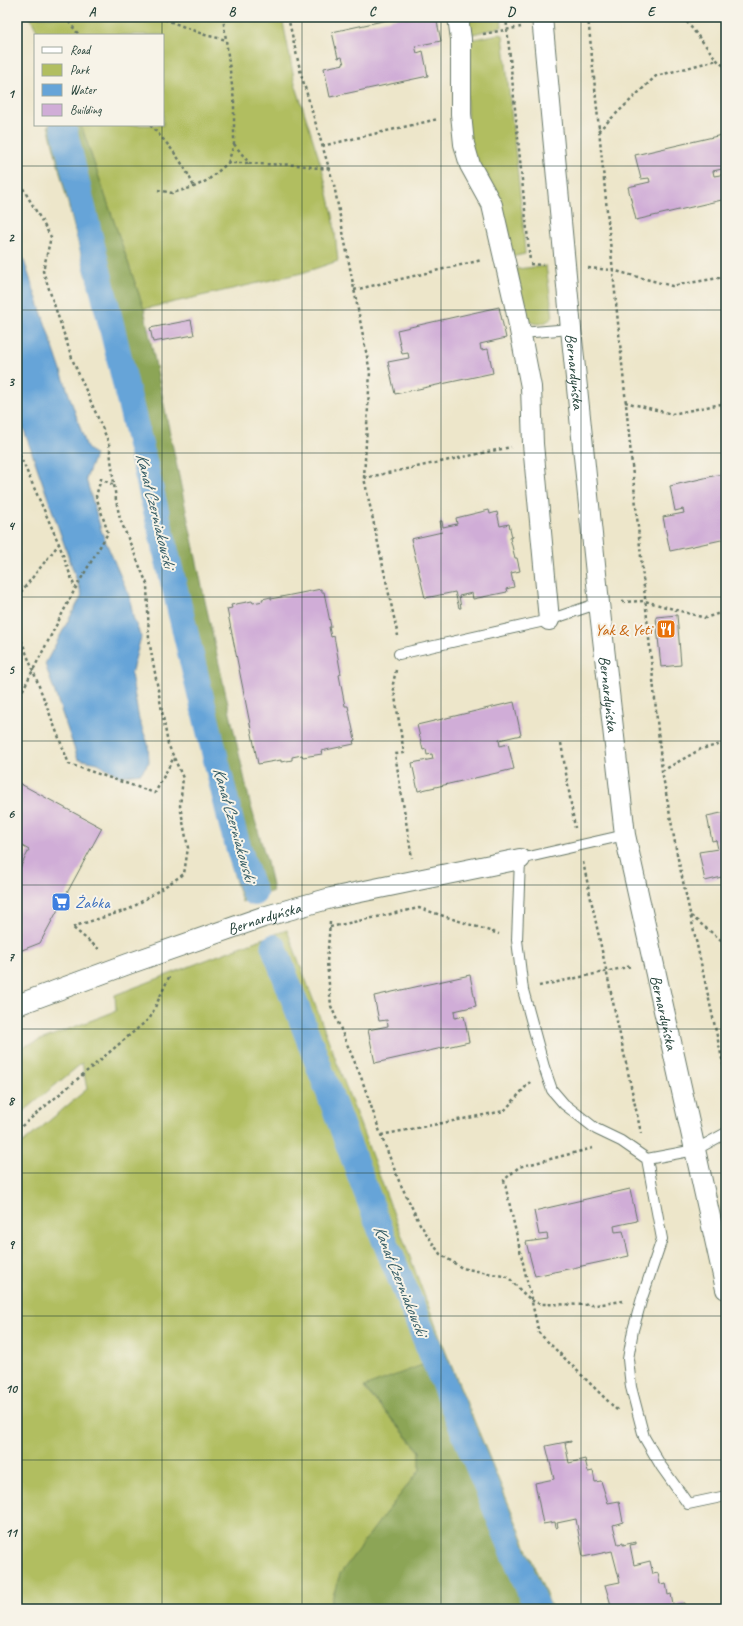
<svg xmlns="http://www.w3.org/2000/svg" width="743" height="1626" viewBox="0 0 743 1626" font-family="Caveat,sans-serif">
	<rect width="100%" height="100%" fill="#f7f3e8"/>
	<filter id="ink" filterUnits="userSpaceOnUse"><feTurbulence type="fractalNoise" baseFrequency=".025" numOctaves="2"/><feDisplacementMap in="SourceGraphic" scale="8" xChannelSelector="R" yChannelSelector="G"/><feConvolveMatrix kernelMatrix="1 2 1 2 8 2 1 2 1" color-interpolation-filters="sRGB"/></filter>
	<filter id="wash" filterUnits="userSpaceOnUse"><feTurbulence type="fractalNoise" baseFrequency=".012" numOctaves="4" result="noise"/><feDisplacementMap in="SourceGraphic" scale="16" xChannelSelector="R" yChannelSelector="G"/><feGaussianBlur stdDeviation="0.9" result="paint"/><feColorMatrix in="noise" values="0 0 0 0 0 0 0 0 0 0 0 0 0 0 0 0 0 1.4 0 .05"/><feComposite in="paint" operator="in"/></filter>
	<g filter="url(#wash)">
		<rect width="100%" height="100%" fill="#ede6ca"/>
		<path fill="#b1be60" stroke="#687e4a" d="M30,17h252l13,66 27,85 11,47 5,46 -36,12 -158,36 -63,-184h82v-90h-124z
			M463,17h38l1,10 -37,9z
			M499,34l4,1 20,188 2,31 -14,3 -43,-115 -3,-101z
			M546,266l7,51c-10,9 -19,9 -28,1l-9,-49z
			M287,930l159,423 106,256h-26l-114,-278 13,33 -61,24 56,64v18l-36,45 -44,59 -11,35h-312v-461l70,-59 -5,-26 -65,54v-68l99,-38 -1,-16 138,-53z"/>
		<path fill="#8ca556" stroke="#567145" d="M48,125h33l63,184 61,292 45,202 17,59 6,29 -31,11 -13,-44 -131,-538z
			M425,1364l100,245h-196l11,-35 44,-59 36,-45v-19l-56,-64z"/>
		<path fill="#66a4d8" stroke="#427086" d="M17,240l70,208 8,7 -9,24 16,54 28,65 3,19 8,20 -10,37 8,46 9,24 1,18 -8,11 -22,3 -21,-13 -20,-4 -33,-95 37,-69 -65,-185v-36l2,-3 -2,-6z"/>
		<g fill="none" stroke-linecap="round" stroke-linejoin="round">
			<path stroke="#66a4d8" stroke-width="26" d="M63,125l169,701 10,33 12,34
				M274,947l110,292 153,370"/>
		</g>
		<g id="blocks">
			<path fill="#d0add7" d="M401,17h35l5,24 -26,5 2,7 6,-2 5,25 -98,21 -6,-29 20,-4 -2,-7 -4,1 -6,-26z
				M726,134v34l-13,3 1,5 12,-2v25l-90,21 -8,-33 22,-5 -1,-4 -8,1 -6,-24z
				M499,307l7,31 -26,6 1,6 7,-1 5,24 -98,21 -7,-32 21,-4 -1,-5 -6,1 -5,-24z
				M191,320l3,15 -41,7 -3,-14z
				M726,473v66l-56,12 -7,-34 21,-4 -1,-4 -8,2 -5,-25z
				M489,510l1,4 7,-2 3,14 9,-2 3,13 -2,1 5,20h2l3,13 -9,2 3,14 -8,2 1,3 -34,7 -1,-6 -13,3 2,12h-2l-4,-16 -30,6 -14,-59 31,-7 -2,-11h2l1,6 14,-3 -1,-6z
				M321,589v3h3l7,35h-2l2,10 3,-1 7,38 -2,1 6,31h3l7,34 -2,1 1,3 -33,7 1,3 -19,3 -1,-2 -10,2v3l-11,2v-2l-23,4 -31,-155 5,-1 -1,-3 21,-4 1,2 10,-2 -1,-2 9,-2v2z
				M677,615l4,50 -20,2 -5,-50z
				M514,702l7,33 -22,5 1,6 8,-2 6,25 -96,22 -6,-28 21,-4 -1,-5 -5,1 -1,-6 -3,1 -6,-25z
				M17,782l85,46 -62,115 -23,9v-78l12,-24 -12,-7z
				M726,812v64l-21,5 -6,-29 19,-3 -2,-9 -4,1 -5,-25z
				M470,975l6,31 -22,5 1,7 9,-2 5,26 -94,21 -7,-33 20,-4 -1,-6 -8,1 -5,-25z
				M630,1189l7,32 -23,5 1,6 8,-1 6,25 -94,20 -9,-34 22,-3 -1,-5 -8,1 -5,-24z
				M571,1441v1l-6,1 4,20 16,-4 3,13 5,-1 2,11 6,-1 7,22 11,-2 4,21 -10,3 5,19 5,-1v2l13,-3v2l-6,1 4,20 16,-4 3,13 5,-1 2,11 6,-1 2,12 3,-1 2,11 11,-2 2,6h-76l-1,-4h2l-6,-20 15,-3 -8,-31 -29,6 -7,-38 -19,4 1,4 -2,1 -1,-6 -12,2 -8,-41 19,-4 -8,-33z"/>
		</g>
	</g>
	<g filter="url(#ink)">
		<use href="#blocks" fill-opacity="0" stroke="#677868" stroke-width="1"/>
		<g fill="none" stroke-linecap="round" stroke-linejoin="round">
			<g stroke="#677868" stroke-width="12">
				<path id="lane" d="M521,333l50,-4
					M399,654l150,-34 50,-17
					M625,835l-105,24 -3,81 6,50 21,77 8,23 12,14 32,25 25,12 26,18 48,-9 31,-17
					M647,1159l15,80 -20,59 -9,32 -5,29 3,28 13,50 17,29 27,38 38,-8"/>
			</g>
			<g stroke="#677868" stroke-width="22">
				<g id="street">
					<path d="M458,17l3,22v75l3,30 6,21 22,40 24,105 15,77 2,57 16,176"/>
					<path id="s1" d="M542,17l29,312 28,274 26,232 101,454"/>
					<path id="s2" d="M17,1005l111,-41 135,-47 68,-19 189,-39"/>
				</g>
			</g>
			<path stroke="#677868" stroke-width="2.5" stroke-dasharray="3 3" stroke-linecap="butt" d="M65,17l14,18
				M159,17l46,18 22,5
				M223,17l11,84v43l-6,19
				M288,17l13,57 33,111 36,187 -6,106 34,158
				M506,17l24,244
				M588,17l74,754 15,83 49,223
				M683,17l34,43 9,8
				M483,34l38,-7
				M150,125c19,20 33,36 44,62
				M598,131l58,-55 61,-16
				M234,144l15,19c16,2 32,1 48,2 11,1 21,4 32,3
				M322,146l116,-27
				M17,178l34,59 -8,34 30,90 36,82 7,57 4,19 27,65 2,56 19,104 15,34 -3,28 8,42 -4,26 -54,35 -58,18 28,23
				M158,190l14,3 22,-6 14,-7 20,-17h21
				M530,264l13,1
				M588,268l24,2 60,16 52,-9 2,-2
				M354,290l128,-30
				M625,402l47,12 54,-11
				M17,449l42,95 16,44
				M364,478l147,-31
				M17,597l42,-53
				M622,602l23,-1 60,17 21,-7
				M17,629l52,135 86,29 19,-36
				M396,670l-3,14 11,69 -9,1 17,104
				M17,701l58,-112 33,-56 -12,-37 5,-17 13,6
				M561,743l14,85
				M662,771l39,-22 25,-6
				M583,862l58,271
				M691,916l35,28
				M330,922l-3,40 4,44 30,71 20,58 18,46 21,43 20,30 22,14 46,9 13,14 10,9 9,4 56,1 27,-4
				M330,927l89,-19 80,26
				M539,986l93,-20
				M17,1130l133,-112 20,-43
				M381,1135l123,-24 26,-29
				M593,1148l-74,19 -15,13 35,153 80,79"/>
			<use href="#lane" stroke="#fff" stroke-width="10"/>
			<use href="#street" stroke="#fff" stroke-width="20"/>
		</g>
	</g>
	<path fill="none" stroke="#1f3d34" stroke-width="1" stroke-opacity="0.55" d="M162,17v18M302,17v1592M441,17v1592M581,17v1592M162,125v1484M17,166h709M17,310h709M17,453h709M17,597h709M17,741h709M17,885h709M17,1029h709M17,1173h709M17,1316h709M17,1460h709"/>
	<defs>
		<g id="restaurant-square" transform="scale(1)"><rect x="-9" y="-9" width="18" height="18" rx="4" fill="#e8710a" stroke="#f7f3e8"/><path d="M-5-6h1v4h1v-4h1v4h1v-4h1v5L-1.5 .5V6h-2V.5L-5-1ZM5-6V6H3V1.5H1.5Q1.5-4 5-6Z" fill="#fff"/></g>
		<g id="supermarket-square" transform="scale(1)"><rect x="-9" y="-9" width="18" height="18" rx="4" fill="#3f7fe0" stroke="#f7f3e8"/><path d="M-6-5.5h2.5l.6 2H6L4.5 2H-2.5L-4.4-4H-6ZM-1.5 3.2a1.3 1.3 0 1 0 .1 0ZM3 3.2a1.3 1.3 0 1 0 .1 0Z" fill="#fff"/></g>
	</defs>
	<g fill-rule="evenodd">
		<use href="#restaurant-square" x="666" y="629"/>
		<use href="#supermarket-square" x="61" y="902"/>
	</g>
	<g text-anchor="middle" stroke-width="4" stroke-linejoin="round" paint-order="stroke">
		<g font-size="16" fill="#1f3d34" stroke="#f7f3e8">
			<text dy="6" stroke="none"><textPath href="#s1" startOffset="356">Bernardyńska</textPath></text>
			<text dy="6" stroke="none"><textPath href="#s1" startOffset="680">Bernardyńska</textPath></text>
			<text dy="6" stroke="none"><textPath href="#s2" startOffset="262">Bernardyńska</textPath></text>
			<text dy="6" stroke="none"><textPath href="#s1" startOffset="1004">Bernardyńska</textPath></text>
		</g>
		<g font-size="16" fill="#c56008" stroke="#f7f3e8" text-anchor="end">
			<text x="652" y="635">Yak &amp; Yeti</text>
		</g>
		<g font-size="16" fill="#366cbe" stroke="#f7f3e8" text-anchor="start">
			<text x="75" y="908">Żabka</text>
		</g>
		<g font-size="17" font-style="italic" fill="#345c65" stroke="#f7f3e8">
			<text transform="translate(156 510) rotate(76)" y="6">Kanał Czerniakowski</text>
			<text transform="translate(235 824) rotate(74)" y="6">Kanał Czerniakowski</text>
			<text transform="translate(401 1280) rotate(68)" y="6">Kanał Czerniakowski</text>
		</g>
	</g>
	<rect width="743" height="1626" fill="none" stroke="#f7f3e8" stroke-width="44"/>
	<rect x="34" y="34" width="130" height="92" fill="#f7f3e8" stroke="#a1aaa0"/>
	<rect x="42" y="47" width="20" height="6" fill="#ffffff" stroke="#a1aaa0"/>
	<text x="70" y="54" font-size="12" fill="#1f3d34">Road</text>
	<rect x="42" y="64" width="20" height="12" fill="#b1be60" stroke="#a1aaa0"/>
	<text x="70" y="74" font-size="12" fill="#1f3d34">Park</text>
	<rect x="42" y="84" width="20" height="12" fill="#66a4d8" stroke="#a1aaa0"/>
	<text x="70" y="94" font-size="12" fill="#1f3d34">Water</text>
	<rect x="42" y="104" width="20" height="12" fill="#d0add7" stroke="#a1aaa0"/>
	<text x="70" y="114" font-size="12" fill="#1f3d34">Building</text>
	<rect x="22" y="22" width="699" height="1582" fill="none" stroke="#1f3d34" stroke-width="1.5"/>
	<g font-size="13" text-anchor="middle" font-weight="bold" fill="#1f3d34">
		<text x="92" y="16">A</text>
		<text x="232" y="16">B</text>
		<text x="372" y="16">C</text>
		<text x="511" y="16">D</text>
		<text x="651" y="16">E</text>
		<text x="11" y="98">1</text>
		<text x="11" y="242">2</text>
		<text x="11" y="386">3</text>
		<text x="11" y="530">4</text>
		<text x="11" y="674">5</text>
		<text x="11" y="818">6</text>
		<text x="11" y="961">7</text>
		<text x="11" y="1105">8</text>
		<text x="11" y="1249">9</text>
		<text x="11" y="1393">10</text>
		<text x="11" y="1537">11</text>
	</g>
</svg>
